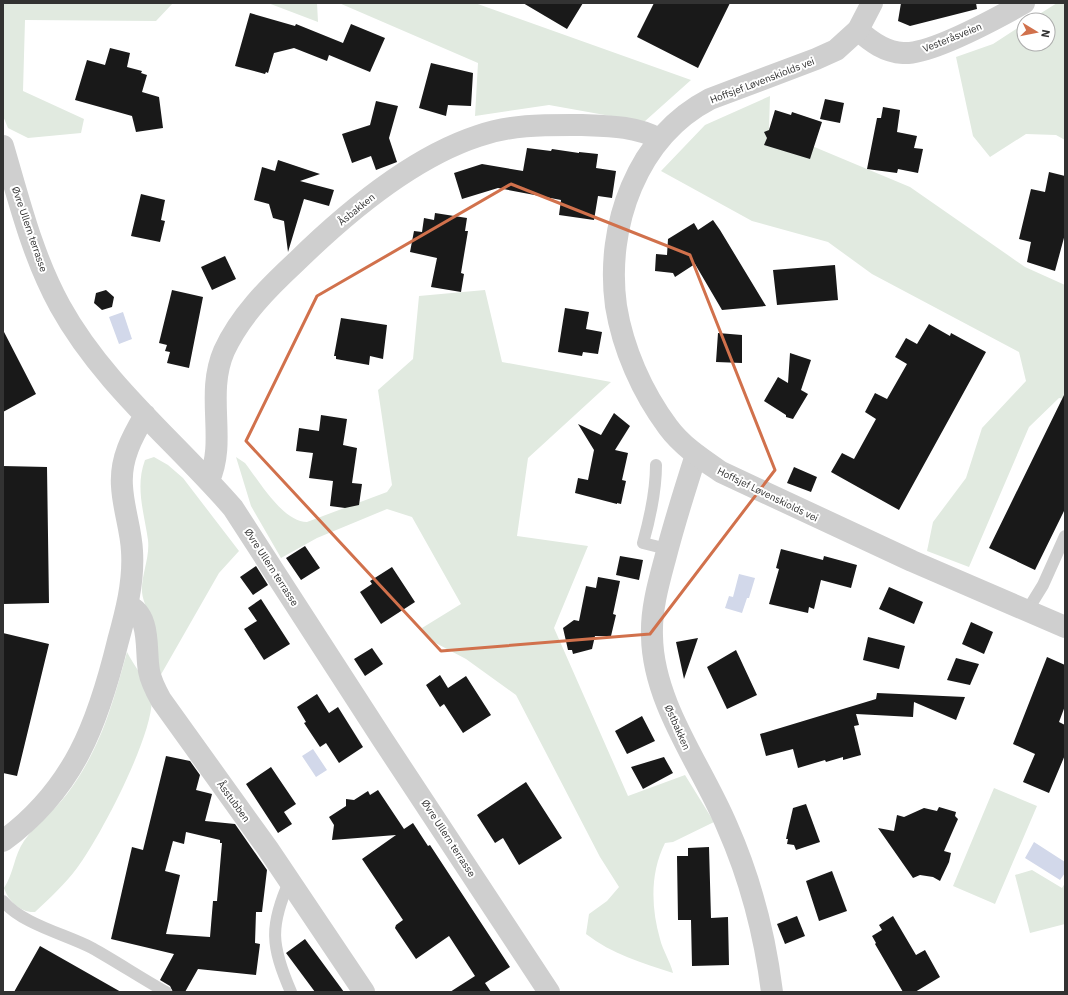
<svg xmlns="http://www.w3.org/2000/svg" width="1068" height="995" viewBox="0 0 1068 995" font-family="'IBM Plex Sans',sans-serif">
	<rect width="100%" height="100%" fill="#fff"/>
	<path fill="#e1eae0" d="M3,3h170l-17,18 -131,-1 -2,71 61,28 -3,14 -53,5 -20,-10 -5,-12z
		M268,3h49l1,19z
		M339,3h136l216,77 -47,42 -95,-17 -74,11 3,-53z
		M1057,3h8v137l-9,-5 -30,-1 -36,23 -17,-21 -17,-79 37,-13 31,-20v20h24v-24h-18z
		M770,96l-1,32 141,59 115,80 40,18v114l-6,-1 -30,29 -60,140 -42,-16 6,-29 33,-44 16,-50 44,-47 -7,-29 -147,-78 -44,-32 -76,-21 -91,-50 44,-46z
		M485,290l17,72 109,20 -83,76 -11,78 71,10 -34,82 74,168 57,-21 29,47 -41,20 -8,1c-15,30 -14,64 -5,96 3,12 10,22 13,34 -31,-10 -61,-19 -87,-39l3,-20 18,-13 12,-14 -19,-30 -84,-162 -50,-36 -38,-20 -6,-11 39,-24 -49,-87 -25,-8 -70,29 -36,20 -30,-52 -15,-49 9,6c14,18 38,59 62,59l80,-30 5,-7 -14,-95 35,-31 6,-63z
		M154,457l14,8 15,13 56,73 -20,22 -60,105c-3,-19 -4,-39 -8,-57 -2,-10 -8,-18 -9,-29 -1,-17 8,-34 6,-52 -4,-28 -13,-53 -3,-80z
		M127,652c6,12 20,30 24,42 8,32 -53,147 -74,174 -12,16 -27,30 -42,44 -14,1 -27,-11 -31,-24 10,-15 10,-33 20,-47 12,-17 30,-30 43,-47 34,-46 45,-88 60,-142z
		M994,788l43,18 -42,98 -42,-18z
		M1032,870l30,18 3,-5v41l-35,9 -15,-58z"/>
	<path fill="#d2d8ea" d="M123,312l9,27 -13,5 -10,-27z
		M739,574l16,4 -6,20h-2l-5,15 -17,-5 4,-12 4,1z
		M313,749l14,21 -11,7 -14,-21z
		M1034,842l31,20v11l-5,7 -35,-22z"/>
	<path fill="#191919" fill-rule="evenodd" d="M523,3h60l-16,26z
		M654,3h76l-32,65 -61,-31z
		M901,3h75l1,6 -67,17 -12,-5z
		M250,13l45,13 1,-2 47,19 8,-19 34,14 -15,34 -41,-17 -2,6 -33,-13 -20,5 -6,20 -2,-1 -1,2 -30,-8z
		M110,48l20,5 -3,14 15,4 -1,2 6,2 -5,17 17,5 4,31 -27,4 -4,-16 -57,-16 12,-40 18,5z
		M431,63l42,10 -2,33 -23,-1 -2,11 -27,-8z
		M825,99l19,4 -4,20 -20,-4z
		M376,101l22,5 -9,32 8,24 -21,8 -5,-14 -19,7 -10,-29 28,-9z
		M883,107l17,3 -3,22 20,4 -3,12 9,1 -5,24 -20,-4 -1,4 -30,-4 10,-51h4z
		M775,110l16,5 1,-3 30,10 -12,37 -46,-14 3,-7 -3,-6 5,-2z
		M527,148l24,3 1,-2 27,4v-1l19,2 -2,14 20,3 -4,27 -14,-2 -4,24 -35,-5 2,-15 -63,-12 -36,11 -8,-26 28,-9 41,7z
		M278,160l42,14 -20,7 34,9 -5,16 -25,-7 -16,53 -4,-31 -11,-3 -4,-14 -15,-4 8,-33 13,4z
		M1049,172l16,4v58l-10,37 -28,-9 4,-20 -12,-3 12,-50 14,3z
		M141,194l24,6 -4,20 4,1 -5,21 -29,-6z
		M435,213l32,5 -2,13h3l-7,42 3,1 -3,18 -30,-5 6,-29 -27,-6 4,-21 8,1 2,-14 10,2z
		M713,220l7,10 46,76 -44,4 -27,-46 -20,13 -2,-4 -18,-2 1,-17 11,1 1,-16 26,-16 4,7z
		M225,256l11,23 -24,11 -11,-23z
		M835,265l3,35 -61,5 -4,-35z
		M106,290l8,7 -2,10 -10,3 -8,-7 2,-10z
		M172,290l31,7 -14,71 -22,-5 3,-11 -5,-1 2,-6 -8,-2z
		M565,308l24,4 -3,17 16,3 -4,22 -15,-2 -1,4 -24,-4z
		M341,318l46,7 -4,34 -13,-3 -1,9 -33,-6v-3h-2z
		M929,324l21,12 1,-3 35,19 -87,158 -68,-38 11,-19 12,6 22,-40 -11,-7 10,-19 12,6 20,-35 -12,-7 11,-19 11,6z
		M3,330l33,64 -33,18z
		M718,333l24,2v28l-26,-1z
		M790,353l21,7 -10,30 7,4 -15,25 -7,-2v-2l-22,-14 14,-24 10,6z
		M1065,393v116l-30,61 -46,-22z
		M614,413l16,13 -15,24 13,3 -6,27 4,1 -5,23 -4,-1v1l-42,-11 3,-15 10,2 6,-30 -16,-26 23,11z
		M321,415l26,4 -4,26 14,3 -5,35 10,1 -3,21 -14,3 -15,-2 3,-25 -24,-3 4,-25 -17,-2 3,-23 20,3z
		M3,466l44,1 2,136 -46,1z
		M794,467l23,10 -6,15 -24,-9z
		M305,546l15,22 -19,12 -15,-22z
		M781,549l42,11 1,-4 33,9 -6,23 -30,-8 -7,29 -5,-2 -1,6 -39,-9 10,-35 -3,-1z
		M620,556l23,4 -4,20 -23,-5z
		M256,566l12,19 -15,10 -13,-18z
		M392,567l23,35 -34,22 -21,-32 12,-8 -2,-3z
		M598,577l22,4 -7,33 3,1 -5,21h-16l-3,13 -19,5 -1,-4h-4l-5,-22 11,-8 5,1 7,-35 10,2z
		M889,587l34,15 -9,22 -35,-15z
		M261,599l29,45 -26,16 -20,-31 13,-8 -9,-13z
		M971,622l22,10 -9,22 -22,-10z
		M3,633l46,11 -32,132 -14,-3z
		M868,637l37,9 -6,23 -36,-9z
		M698,638l-14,41 -8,-37z
		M372,648l11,16 -18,12 -11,-17z
		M736,650l21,45 -30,14 -20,-42z
		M1047,657l18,8v41l-6,16 6,3v30l-16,38 -26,-11 12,-28 -22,-10z
		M956,658l23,6 -9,21 -23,-5z
		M440,675l8,13 18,-12 25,39 -28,18 -19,-29 -4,3 -14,-22z
		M877,693l88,4 -9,23 -42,-18 -1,15 -57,-3 3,11 -5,1 7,29 -18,5v-3l-17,5 -1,-2 -27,8 -5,-19 -27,7 -6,-22 116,-35z
		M317,694l12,19 9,-6 25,40 -24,16 -13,-20 -6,4 -16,-24 2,-1 -9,-15z
		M642,716l13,25 -28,13 -12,-23z
		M166,756l24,5 10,14 -4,15 16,4 -7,27 30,3 32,46 -5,42h-6l-1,31 5,1 -4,31 -58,-6 -13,23h-12l-3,-6 -10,-6 14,-26 -63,-15 21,-92 11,3zM186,832l34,8v3h2l-5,58h-4l-3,36 -44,-3 14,-59 -15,-4 8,-30 11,3z
		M664,757l9,16 -30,16 -12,-22z
		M271,767l25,37 -12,8 8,12 -14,9 -32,-49z
		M526,782l36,56 -43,27 -16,-27 -8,5 -18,-28z
		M378,790l26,39 9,-6 15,23 2,-1 80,122 -25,16 6,9h-41l25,-16 -26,-40 -33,23 -21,-31 1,-3 7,-5 -41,-61 34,-24 -64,5 2,-15 -5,-8 17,-11v-7l8,1 14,-9 2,4z
		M806,804l14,38 -24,8 -2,-5 -7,-1 1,-5h-2l7,-31z
		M939,807l17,5 -1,4 3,3 -14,32 7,2 -2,9 -9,19 -7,-4 -13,-2 -7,3 -35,-50 16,3 3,-16 7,2 20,-9 13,3z
		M709,847l2,71 17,-1 1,48 -37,1 -1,-46h-13l-1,-64h11v-8z
		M832,871l15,40 -28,10 -13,-40z
		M797,916l8,20 -20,8 -8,-20z
		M893,916l23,39 9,-5 15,27 -25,15h-12l-28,-48 1,-1 -4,-7 10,-6 -3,-5z
		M305,939l39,53h-29l-29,-39z
		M40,946l81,46h-107z"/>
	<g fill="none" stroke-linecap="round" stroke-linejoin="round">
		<path stroke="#cfcfcf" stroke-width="12" d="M656,465c0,26 -6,53 -13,78l24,6
			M1027,611l16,-26 22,-49
			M290,880c-21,46 -19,66 1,112
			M3,901c19,23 62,33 89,47 25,14 49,30 74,44"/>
		<path stroke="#cfcfcf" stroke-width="22" d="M858,30c13,12 27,22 45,23 27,2 96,-36 121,-50
			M3,146c16,54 29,109 57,160 43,78 115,135 173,202l150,232 166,252
			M696,455c-11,34 -22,69 -31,104 -7,26 -14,51 -13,77 1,68 50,130 75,190 23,52 38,110 45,166
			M209,480c18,-40 -4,-85 15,-129 16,-35 44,-63 72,-89 50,-49 115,-104 182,-126 34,-12 69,-11 104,-11 26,1 54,1 77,14
			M127,605c25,10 18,45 22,66 2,11 7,20 12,29l107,149 96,143
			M3,841c71,-52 95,-118 115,-200 8,-29 16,-59 14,-90 -1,-22 -9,-43 -10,-65 -2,-27 10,-49 23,-71"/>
		<path stroke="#cfcfcf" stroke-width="22" d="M872,3l-14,27 -22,20 -20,9 -106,40c-73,38 -105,127 -94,207 7,43 26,86 52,121 14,19 34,32 53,45l191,89 153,66"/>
	</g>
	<path fill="none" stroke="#d1714c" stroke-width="3" stroke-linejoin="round" d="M511,184l179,71 85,215 -125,164 -209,17 -195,-210 71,-145z"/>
	<g text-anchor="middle" stroke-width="4" stroke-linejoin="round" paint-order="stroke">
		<g font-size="10" fill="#323232" stroke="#fff">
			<text transform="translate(952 37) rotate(-22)" y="4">Vesteråsveien</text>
			<text transform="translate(762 80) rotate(-21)" y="4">Hoffsjef Løvenskiolds vei</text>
			<text transform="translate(356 209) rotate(-39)" y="4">Åsbakken</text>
			<text transform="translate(30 229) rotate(71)" y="4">Øvre Ullern terrasse</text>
			<text transform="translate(768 494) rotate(26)" y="4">Hoffsjef Løvenskiolds vei</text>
			<text transform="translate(272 567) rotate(57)" y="4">Øvre Ullern terrasse</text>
			<text transform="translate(678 727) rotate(66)" y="4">Østbakken</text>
			<text transform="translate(234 801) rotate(54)" y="4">Åsstubben</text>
			<text transform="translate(449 838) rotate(57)" y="4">Øvre Ullern terrasse</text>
		</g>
	</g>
	<rect width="1068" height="995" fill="none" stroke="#323232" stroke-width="8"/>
	<g transform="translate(1036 32) rotate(100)"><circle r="19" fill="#ffffff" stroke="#adadad"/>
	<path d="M0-3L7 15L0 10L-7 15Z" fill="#d1714c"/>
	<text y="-6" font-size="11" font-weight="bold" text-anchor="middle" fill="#323232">N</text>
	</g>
</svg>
